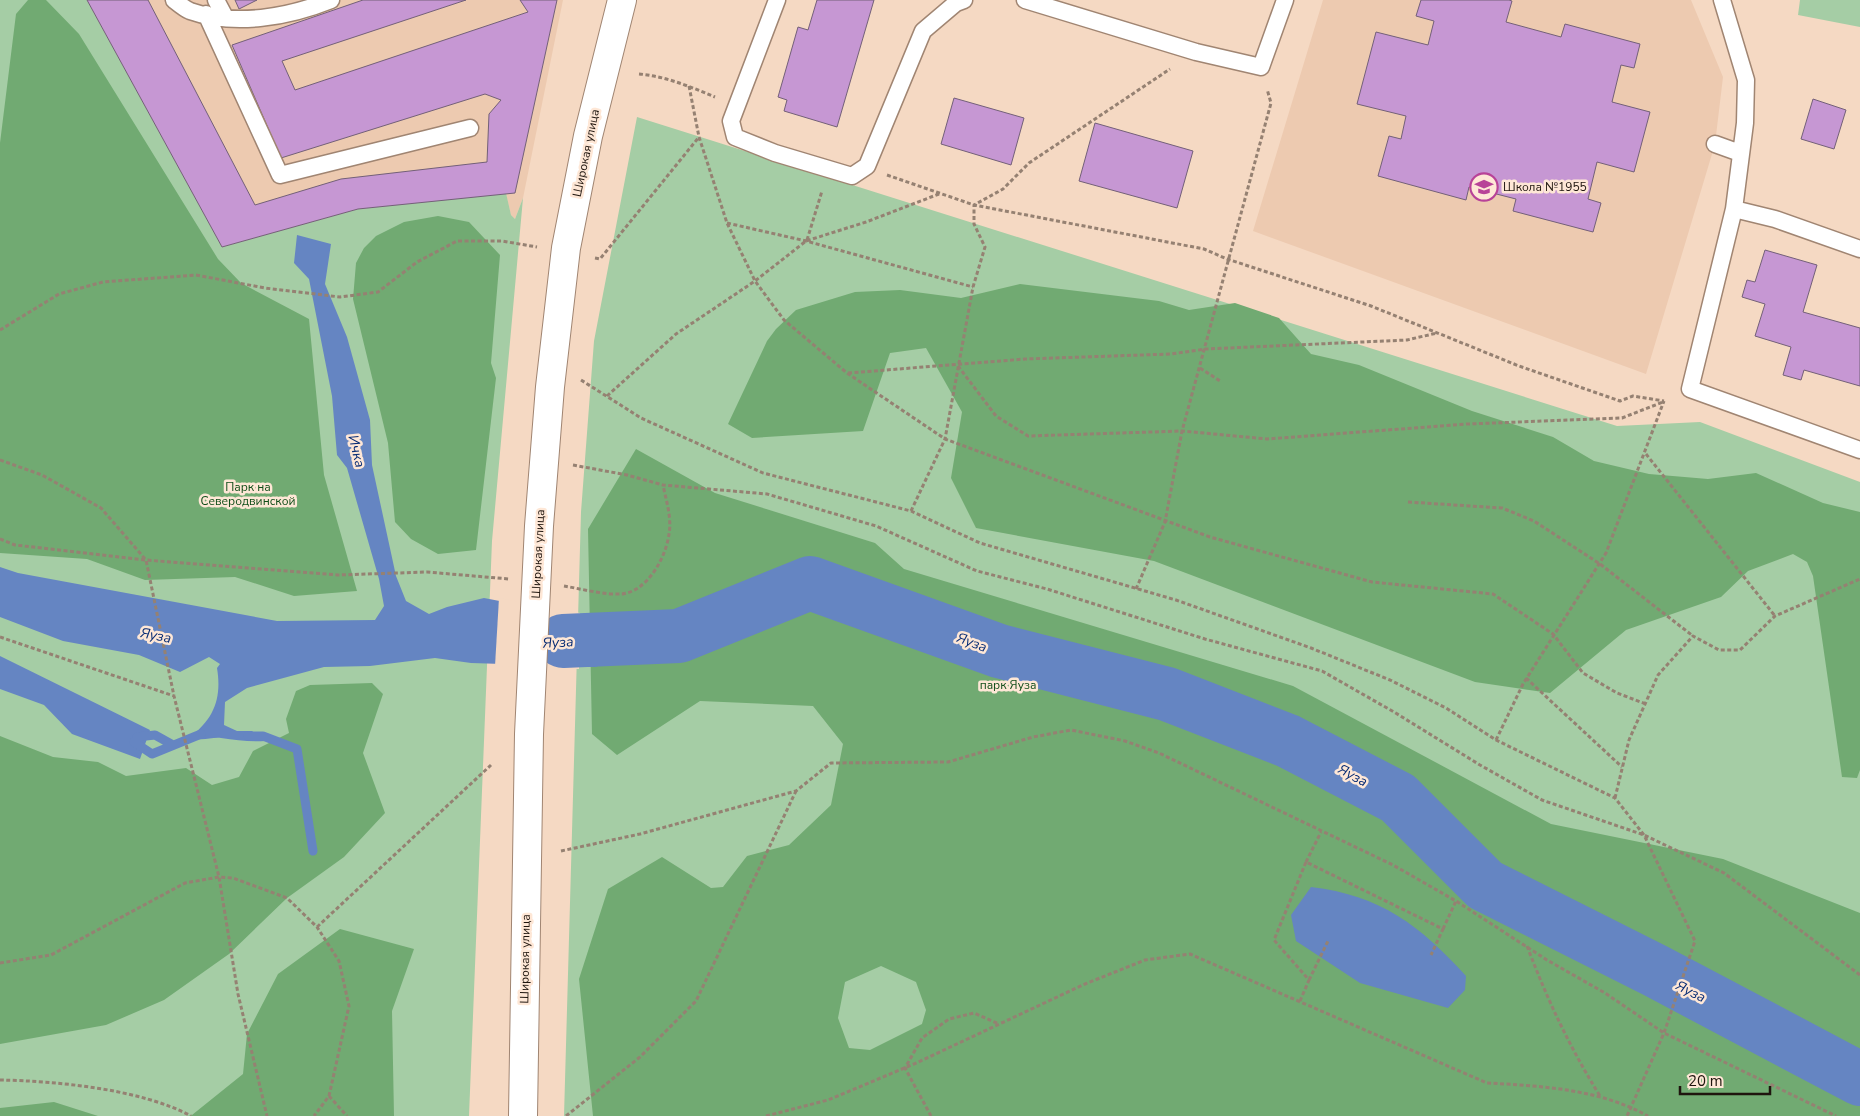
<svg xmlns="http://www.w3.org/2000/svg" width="1860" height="1116" viewBox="0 0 1860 1116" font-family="'Nunito Sans',sans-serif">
	<rect width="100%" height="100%" fill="#f5d9c3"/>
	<path fill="#edcab0" d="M87,0h476l-40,198 -8,21 -4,-4 -5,-21 -148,15 -136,38z
		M1323,0h368l32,77 -8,67 -69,230 -393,-143z"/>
	<path fill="#a5cda5" d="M0,0h87l135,247 136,-38 148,-16 5,22 4,4 8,-21 -31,343 -23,575h-469z
		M1800,0h60v27l-62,-12z
		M637,117l980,309 83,-4 160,60v634h-1296l17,-604 13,-171z"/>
	<path fill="#71aa72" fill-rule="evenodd" d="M28,0h18l33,34 139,225 23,24 68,36 15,156 33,116 -63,5 -59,-19 -90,3 -58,-21 -87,-6v-410l16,-129z
		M438,216l31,6 31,33 -9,108 5,15 -20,172 -38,4 -27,-15 -16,-17 -7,-79 -35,-144 3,-36 8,-15 12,-12 28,-14z
		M1020,284l139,17 30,9 46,-7 44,15 32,36 48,11 113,46 81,26 41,24 55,13 59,5 48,-6 67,30 37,9v258l-3,8 -15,-1 -29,-201 -6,-14 -14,-8 -45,17 -27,26 -95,33 -76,63 -75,-11 -321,-121 -178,-33 -25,-50 11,-66 -36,-64 -36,5 -27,78 -111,7 -24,-14 39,-83 9,-12 20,-19 59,-18 45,-2 61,8z
		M636,449l79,44 160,50 29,26 389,117 258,138 172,35 137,54v203h-1267l-14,-137 29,-90 54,-32 49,31 12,-1 24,-31 42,-11 42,-40 12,-61 -30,-38 -113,-5 -83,54 -25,-21 -4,-205zM881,966l35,16 10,28 -4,14 -52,26 -21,-2 -11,-30 7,-36z
		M372,683l11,11 -20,59 22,60 -41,44 -57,41 -58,56 -65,46 -58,25 -106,19v-308l53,21 45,5 28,14 60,-8 26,17 27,-8 14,-26 36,-18 -3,-14 10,-28 14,-6z
		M340,929l74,20 -22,62 2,105h-206l4,-1 51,-41 4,-40 31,-60z
		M54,1102l44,14h-98v-8z"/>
	<path fill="#6585c2" d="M297,235l34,9 -6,40 22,53 23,83 2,45 24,111 10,25 23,13 18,-7 37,-9 133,25 21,17 -42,27 -125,-4 -36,-5 -65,8 -46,1 -77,21 -22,14 -1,23 13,6h15l13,10c-15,1 -29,-1 -44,-3 -11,-1 -19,4 -31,-1 24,-18 32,-39 27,-69l3,-4 -11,-7 -29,15 -41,-17 -76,-14 -63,-24v-50l18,6 259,48 98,-1 9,-14 -5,-27 -32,-111 -10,-13 -5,-59 -23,-117 -15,-16z
		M0,656l150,74 -10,29 -68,-25 -28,-29 -44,-16z
		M1311,887c69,8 110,39 155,89l-1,14 -17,18 -88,-25 -64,-42 -5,-26z"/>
	<path fill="#f5d9c3" d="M499,598l81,15 -1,56 -84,-3z"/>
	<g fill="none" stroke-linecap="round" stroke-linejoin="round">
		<path stroke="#6585c2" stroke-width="9" d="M248,736h15l34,13 16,102
			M137,737l18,-2 18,10
			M134,742l18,12 49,-20"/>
		<path stroke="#6585c2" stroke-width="54" d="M563,641l116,-5 131,-53 189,68 168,43 121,47 110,57 87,87 171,86 204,108"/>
	</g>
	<path fill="#c697d3" stroke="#736078" d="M87,0h61l107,205 86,-26 146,-17 2,-48 12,-14 -16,-6 -204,64 -49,-113 131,-45h103l-184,61 13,29 233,-78 -8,-12h37l-42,193 -157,16 -136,38z
		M235,0h22l-18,9z
		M817,0h57l-37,127 -53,-16 3,-11 -9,-3 20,-70 10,3z
		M1421,0h88l3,1 -6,21 55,15 4,-13 75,20 -6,24 -13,-3 -9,37 38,10 -16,60 -37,-10 -9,37 13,4 -8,29 -80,-21 3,-12 -47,-12 -3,13 -88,-24 11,-40 12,3 5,-23 -49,-12 19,-72 52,13 6,-24 -18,-5z
		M954,98l70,20 -13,47 -70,-21z
		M1813,99l33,11 -12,39 -33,-10z
		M1095,123l98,28 -16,57 -98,-27z
		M1765,250l52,15 -14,47 57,16v58l-56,-16 -3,10 -18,-5 8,-28 -36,-11 10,-32 -23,-7 5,-17 8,2z"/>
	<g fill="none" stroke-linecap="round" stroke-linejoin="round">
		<g stroke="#a08572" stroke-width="19">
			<path id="lane" d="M174,0c5,4 11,9 16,11 45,16 99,6 141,-11
				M216,0l9,17
				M777,0l-46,121 4,16 40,16 77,23 15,-10 56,-135 33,-28 8,-3
				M1025,0l171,52 65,15 24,-67
				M1722,0l24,80 -1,43 -11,86 -44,180 170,61
				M206,14l74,161 190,-47
				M1715,144l25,9
				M1734,209l41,10 85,30"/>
		</g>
		<g stroke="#a08572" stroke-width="30">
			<path id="secondary" d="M523,1116l6,-382 10,-208 11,-139 16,-139 22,-112 34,-136"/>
		</g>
		<path stroke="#958172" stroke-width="3" stroke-dasharray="4 2.5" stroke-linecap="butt" d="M639,74c26,2 52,13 76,23
			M689,86l10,51 28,86 28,58 29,39 63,53 98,66 265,98 162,45 121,12 60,40 30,39 34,20 29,11
			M887,175l87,30 230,44 23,10 144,47 148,60 101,35 13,-5 31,5
			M727,223l79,18 167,46
			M807,240l15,-49
			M595,258l5,1 99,-122
			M0,330l59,-36 44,-12 93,-7 69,13 75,9 38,-5 39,-30 40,-21h45l35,6
			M958,366l38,50 32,20 154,-5 85,8 200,-15 155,-6 41,-16
			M1200,368l20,13
			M848,373l177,-14 146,-5 35,-5 201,-9 30,-7
			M581,380l60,38 122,55 148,38 69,32 196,57 135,48 79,32 56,28 50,32 119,58 29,37 51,106 -31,92 -37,83
			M607,396l69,-62 79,-53 51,-40 60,-19 73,-28
			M1646,454l129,162
			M0,460l42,15 59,33 45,52 28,136 45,181 19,117 29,122
			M573,465l54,10 36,10 104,9 109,32 101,45 70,18 158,50 117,32 72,41 86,53 62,35 102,35 80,38 136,102
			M1408,502l94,6 32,13 66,43 93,72
			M911,511l34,-72 28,-152 12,-40 -11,-23v-19l29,-16 26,-26 141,-94
			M0,539l15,6 131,15 192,15 89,-3 82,7
			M564,586c18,3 40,9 58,8 26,-3 44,-37 47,-60 3,-16 -3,-34 -6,-49
			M1136,589l29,-67 17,-91 89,-328 -4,-14
			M0,637l174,59
			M1526,678l96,89
			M1496,740l27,-56 83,-131 58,-152
			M1615,798l14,-58 29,-65 35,-39 26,14h21l35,-34 85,-37
			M561,851l79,-17 156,-43 35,-28 117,-1 85,-25 38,-7 54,11 34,12 234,112 63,36 91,59 58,33 59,40 172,83
			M1306,862l15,-30
			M317,927l174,-162
			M1443,929l13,-28
			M1527,946c21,55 42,100 73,150
			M0,963l51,-8 134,-72 34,-6 14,1 54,20 30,29 22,34 10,45 -20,90 -15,20
			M1309,980l19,-39
			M1300,1001l9,-21 -35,-40 32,-78 137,67 -12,26
			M0,1080c56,1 141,9 191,36
			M329,1096l18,20
			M566,1116l74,-59 56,-56 100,-210
			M766,1116l62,-16 86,-36 171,-80 60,-24 45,-6 297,129c55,3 112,6 161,33
			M931,1116l-26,-48 17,-30 27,-19 25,-6 25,11"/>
		<use href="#lane" stroke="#fff" stroke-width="16"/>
		<use href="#secondary" stroke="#fff" stroke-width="28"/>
	</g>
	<defs>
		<g id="school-ring" transform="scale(1.4375)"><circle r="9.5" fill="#fee7d6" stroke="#b84298" stroke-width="1.5"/><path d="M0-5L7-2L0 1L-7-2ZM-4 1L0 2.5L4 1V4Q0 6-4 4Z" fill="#b84298"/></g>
	</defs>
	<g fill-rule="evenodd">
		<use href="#school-ring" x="1484" y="187"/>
	</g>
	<g text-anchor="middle" stroke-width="5" stroke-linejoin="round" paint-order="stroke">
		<g font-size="12" fill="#1f150e" stroke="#fee7d6">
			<text transform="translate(586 153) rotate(-78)" y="4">Широкая улица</text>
			<text transform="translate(538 554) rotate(-87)" y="4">Широкая улица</text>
			<text transform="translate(525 959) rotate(-89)" y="4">Широкая улица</text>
		</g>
		<g font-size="12" fill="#1f150e" stroke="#fee7d6" text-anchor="start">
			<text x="1503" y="191">Школа №1955</text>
		</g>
		<g font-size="12" fill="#0f4d18" stroke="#fee7d6">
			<text x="248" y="491">Парк на<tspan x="248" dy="14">Северодвинской</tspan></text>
			<text x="1008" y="689">парк Яуза</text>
		</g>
		<g font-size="14" font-style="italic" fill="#082c74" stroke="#fee7d6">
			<text transform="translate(357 451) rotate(76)" y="5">Ичка</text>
			<text transform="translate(156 635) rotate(11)" y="5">Яуза</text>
			<text transform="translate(558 642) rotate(-3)" y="5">Яуза</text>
			<text transform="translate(972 642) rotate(20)" y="5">Яуза</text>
			<text transform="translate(1353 775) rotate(28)" y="5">Яуза</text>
			<text transform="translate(1691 991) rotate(27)" y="5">Яуза</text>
		</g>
	</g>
	<path d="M1680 1086v8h90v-8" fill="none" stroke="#1f150e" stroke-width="2.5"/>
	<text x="1688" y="1086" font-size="15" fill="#1f150e" stroke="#fee7d6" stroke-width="4" paint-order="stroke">20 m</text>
</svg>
